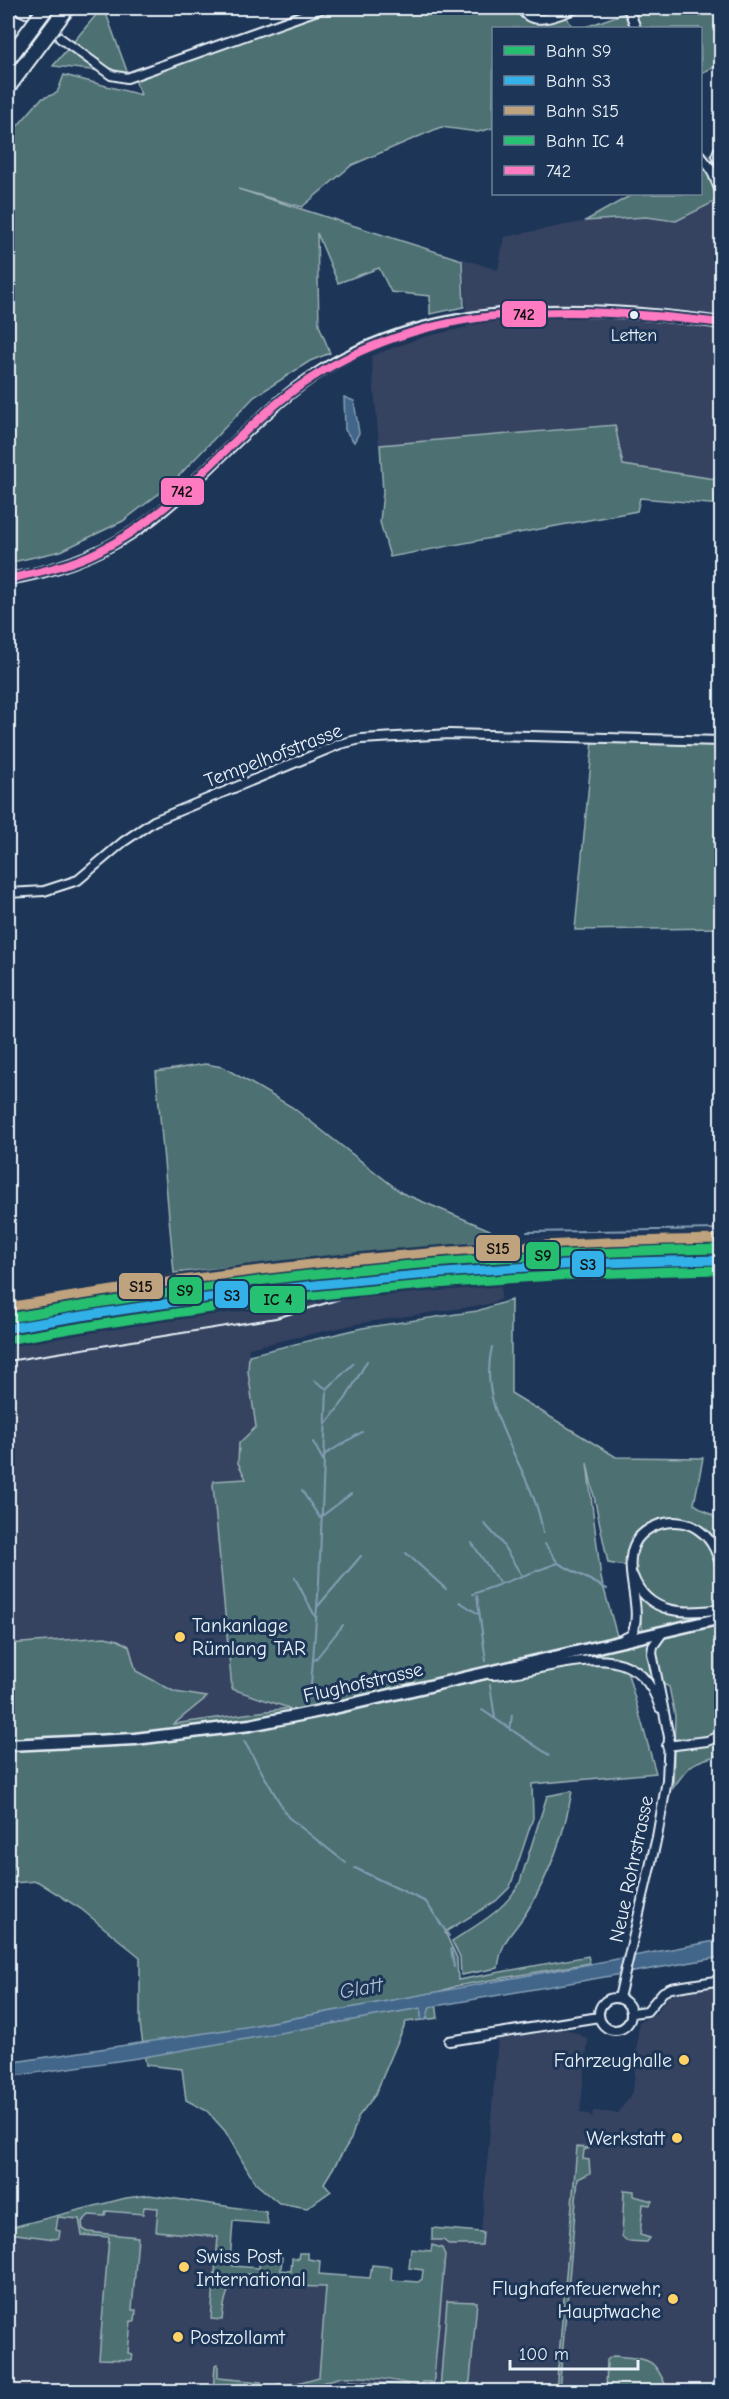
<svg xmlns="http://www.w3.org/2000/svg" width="729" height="2399" viewBox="0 0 729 2399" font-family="'Comic Neue',sans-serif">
	<rect width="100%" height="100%" fill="#1d3557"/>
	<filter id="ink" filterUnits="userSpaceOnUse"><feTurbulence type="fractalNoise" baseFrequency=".0167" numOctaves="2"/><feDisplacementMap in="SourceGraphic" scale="12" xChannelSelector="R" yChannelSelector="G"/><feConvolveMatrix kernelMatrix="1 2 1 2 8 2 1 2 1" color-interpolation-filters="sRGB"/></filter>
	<g filter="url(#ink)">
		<path fill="#344360" d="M720,199l1,281 -98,-15 -7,-41 -237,21 -8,-89 49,-18 47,-11 -4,-68 35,11 6,-33 82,-16 61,-4 30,4z
			M721,1231v32l-120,-2v6l-101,6 1,26 -12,5 -128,19 -112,25 -1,23 8,56 -16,16 7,36 -33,2 -1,4 19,204 58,19 -118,17 34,-28 -31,-5 -39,-21 -7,-25 -17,-8 -104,6v-338l166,-33 349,-35z
			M721,1986v405l-713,1v-164l118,-30 34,-2 68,10 -5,65 204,18 5,-61 49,4 17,-194 47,-8h23l9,3 11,7 -8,73 9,1 3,4 1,-7 25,2 15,-21 6,-70 17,-9 13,-18z"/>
		<path fill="#4d7072" stroke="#9ab0b5" stroke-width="1.5" fill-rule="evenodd" d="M102,8h2l24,66 -75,-8z
			M327,8h198l5,13 36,-5 7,12h-79l-1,100 -15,4 -37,-5 -89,38 -50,42 -64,-18 224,71 2,47 -34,7v-18l-39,-4 -12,-24 -41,15 -21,-50 2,92 11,28 -20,8 -56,36 -85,89 -46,35 -62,30 -53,12v-426l33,-38 16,-6 7,-18 77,20 -7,-18z
			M638,8h83v56l-20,9 -1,-45h-117z
			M701,160l8,9 11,30 -44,22 -30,-4 -61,4 48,-27h67z
			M615,425l8,40 98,15v25l-81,-7 -3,13 -247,46 -10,-35 3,-30 -3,-47z
			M593,740l128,4v184l-146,2z
			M205,1064l18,3 69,40 110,86 88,37v11l-316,32 -18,-201z
			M511,1300v93l105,64 87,1 -9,46 27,17v234c-28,6 -31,9 -48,33l2,-72 -6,-29 -45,-27 32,113 -124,11 1,34 -23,69 -14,14 -51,31 12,26 1,22 130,-24 2,7 -134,23 -21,7 3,25 -32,4 -31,73 -17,22 -7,22 -27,44 7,8 -24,17 -28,-5 -24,-20 -30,-52 -18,-20 -21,-11 -4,-31 -36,-4 -6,-41v-67l-59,-48 -44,-28 -23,2 -6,-4v-235l97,-7 13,3 11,6 7,25 39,21 32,5 -33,27 115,-16 -57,-19 -19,-204 1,-4 32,-2 -8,-16 1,-20 17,-16 -8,-56 1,-16 113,-27 115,-17zM587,1463l21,100 29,5 -1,27 9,47 -25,5 -19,-69z
			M572,1791c-7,40 -22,82 -43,117 -15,26 -27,28 -31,60l-37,7 -1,-18 -8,-16c26,-17 54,-31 68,-59l27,-86z
			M577,2147l13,1 -6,2 -1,9 6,1 1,13 -12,6 -19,212h-3z
			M624,2190l10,1v5l18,5 -2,4 -7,-1 -3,31 10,3 -3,4 -21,-1 -4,-4z
			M149,2195l117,17 2,12 -35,-3 -3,41 3,4 26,2 1,-13 22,2 -1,13 10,1 1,-13 6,1 1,-6h9v6l12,2 -1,13 51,4 2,-13 20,2 -1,13 27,2 4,-3 1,-9 -14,-2 2,-19 20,2 1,-6 10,3 3,7 -12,133 -2,1 -1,-7h-8v6c-22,-8 -54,-12 -77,-11 -22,1 -46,22 -67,11v-4h16l25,-7 7,-90c-12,-1 -31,1 -42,-4 -44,-20 -58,-7 -62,37l-11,-1 7,-82 -62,-6 2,-23 -14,-1 -1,7 -37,-3 -1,5 -16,-1 -7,7 1,7 5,3 50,5 -6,73h4l-1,11h-4l-3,32 4,1 -1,6 -32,-1 10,-122 -27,-2 -3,-16 -21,-2 -2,13 4,1 -1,7 -4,1 -47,-6v-5l118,-30z
			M432,2228l49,4 2,1 -1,12h-32l-7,-5h-11z
			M447,2301l30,1 -7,79 -6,10h-23l-1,-2z
			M613,2356c36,3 41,0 55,35h-62l1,-31z
			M218,2364v14l43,4 4,9h-52l2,-26z
			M349,2381l57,4 14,6 -72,-4z"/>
		<path fill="#426689" stroke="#849eb5" stroke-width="1.5" d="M344,397l10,4 5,32 -5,9 -9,-12z
			M721,1940v17l-291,50 -4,13h-5v-12l-283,50 -130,19v-14l237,-36z"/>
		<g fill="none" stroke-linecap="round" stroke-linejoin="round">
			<path stroke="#849eb5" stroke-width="2" d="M527,1232l195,-3
				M492,1347c-17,68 42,121 51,186
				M314,1380l13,9
				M326,1424l20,-26 21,-37
				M313,1442l10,18
				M324,1455l38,-23
				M302,1491l18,27
				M322,1516l29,-22
				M484,1523l17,19 21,34
				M472,1543l28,41
				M545,1544l13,19 49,26
				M406,1553l40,36
				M295,1578l21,40
				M473,1594l85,-31
				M477,1596l9,65
				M460,1602l20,13
				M318,1606l43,-50
				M315,1660l28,-35
				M490,1685l5,33
				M310,1698l9,-116 8,-193 26,-25
				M482,1710l67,45
				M510,1730l2,-15
				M244,1741l44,76 58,46
				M355,1868l71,34 23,34
				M451,1949l3,18"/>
			<g stroke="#e8f1f8" stroke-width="12">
				<path id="minor" d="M521,8c10,21 40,6 56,0
					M628,8l8,20
					M8,11l7,-3 11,5
					M60,38l51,37 16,3 196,-70
					M700,155l11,14 11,27
					M8,893l36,-2 34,-11 45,-38 31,-21 186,-77 21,-5 89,-5 272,7
					M633,1576c15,40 53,38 89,33
					M623,1639l8,-4c19,-31 -28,-92 29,-111 14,-4 29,-2 40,7 13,9 18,25 22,40
					M491,1675c60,-1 144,-49 169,33
					M667,1746l40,-5 15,-6
					M599 2014a16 16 0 1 1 32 0a16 16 0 1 1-32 0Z
					M619,1998l38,-161 10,-57 2,-43 -17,-84 1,-7 10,-14
					M632,2013l15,-2 16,-19 8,-4 51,-8
					M449,2041l150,-24"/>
			</g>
			<g stroke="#e8f1f8" stroke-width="14">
				<path id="tertiary" d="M8,579c143,-23 180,-103 282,-186 121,-97 287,-90 432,-70"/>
			</g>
			<g stroke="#e8f1f8" stroke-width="15">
				<path id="secondary" d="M8,1745l127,-6 115,-14 80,-16 392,-91"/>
			</g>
			<g stroke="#e8f1f8" stroke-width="18">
				<path id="motorway" d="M8,59l38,-51
					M8,87l59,-79"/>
			</g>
			<use href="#minor" stroke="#1d3557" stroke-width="8"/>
			<use href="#tertiary" stroke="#1d3557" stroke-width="9"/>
			<use href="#secondary" stroke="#1d3557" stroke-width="10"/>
			<use href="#motorway" stroke="#1d3557" stroke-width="14"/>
			<path stroke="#e8f1f8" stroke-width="2" d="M722,143l-8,5 -3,8 11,23
				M8,1338c167,-31 336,-45 503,-75
				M8,1361l268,-43 81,-24"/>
			<g stroke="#1d3557" stroke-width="12">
				<path id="bus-1" d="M8,579c31,-7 62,-13 91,-28 76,-37 125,-108 191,-158 126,-95 283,-88 432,-70"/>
			</g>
			<use href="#bus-1" stroke="#fe7ac1" stroke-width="8"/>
			<g stroke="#1d3557" stroke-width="14">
				<path id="rail-1" d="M8,1318c237,-42 473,-65 714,-69"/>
			</g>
			<g stroke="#1d3557" stroke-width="14">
				<path id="rail-2" d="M10,1328c236,-41 472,-65 712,-68"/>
			</g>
			<g stroke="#1d3557" stroke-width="14">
				<path id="rail-3" d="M8,1307c236,-41 473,-65 714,-68"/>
			</g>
			<g stroke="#1d3557" stroke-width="14">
				<path id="rail-4" d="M12,1339c235,-42 470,-65 710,-69"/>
			</g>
			<use href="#rail-1" stroke="#26bf70" stroke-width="9"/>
			<use href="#rail-2" stroke="#33b1e8" stroke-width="9"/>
			<use href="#rail-3" stroke="#bfa27e" stroke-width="9"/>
			<use href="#rail-4" stroke="#26c172" stroke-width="9"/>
		</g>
	</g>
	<circle fill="#e8f1f8" stroke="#1d3557" stroke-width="2" cx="634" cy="315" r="5"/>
	<g fill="#ffd166" stroke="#1d3557" stroke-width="2">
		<circle cx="180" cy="1637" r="6"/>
		<circle cx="684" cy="2060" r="6"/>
		<circle cx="677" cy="2138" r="6"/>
		<circle cx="184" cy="2267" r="6"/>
		<circle cx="673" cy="2299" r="6"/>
		<circle cx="178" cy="2337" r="6"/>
	</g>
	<g text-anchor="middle" stroke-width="6" stroke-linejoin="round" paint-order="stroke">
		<g font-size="18" fill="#e8f1f8" stroke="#1d3557">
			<text x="634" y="341">Letten</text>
		</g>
		<g font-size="20" fill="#e8f1f8" stroke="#1d3557">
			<text transform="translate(273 755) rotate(-21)" y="7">Tempelhofstrasse</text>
			<text transform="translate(363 1682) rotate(-13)" y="7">Flughofstrasse</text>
			<text transform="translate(631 1869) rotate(-78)" y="7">Neue Rohrstrasse</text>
		</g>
		<g font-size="20" fill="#e8f1f8" stroke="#1d3557" text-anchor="start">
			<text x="192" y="1632">Tankanlage<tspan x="192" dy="23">Rümlang TAR</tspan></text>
			<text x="672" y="2067" text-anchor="end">Fahrzeughalle</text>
			<text x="665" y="2145" text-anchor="end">Werkstatt</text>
			<text x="196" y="2263">Swiss Post<tspan x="196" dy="23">International</tspan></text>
			<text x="661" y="2295" text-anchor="end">Flughafenfeuerwehr,<tspan x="661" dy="23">Hauptwache</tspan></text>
			<text x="190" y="2344">Postzollamt</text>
		</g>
		<g font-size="21" font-style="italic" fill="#aec0d1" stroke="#1d3557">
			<text transform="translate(361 1988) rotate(-10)" y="7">Glatt</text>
		</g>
	</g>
	<g stroke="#1d3557" stroke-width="2">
		<rect x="501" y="300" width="46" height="28" rx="6" fill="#fe7ac1"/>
		<rect x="160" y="477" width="45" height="29" rx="6" fill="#fe7ac1"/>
		<rect x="475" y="1234" width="46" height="28" rx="6" fill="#bfa27e"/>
		<rect x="525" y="1241" width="35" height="29" rx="6" fill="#26bf70"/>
		<rect x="571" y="1250" width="34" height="28" rx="6" fill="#33b1e8"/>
		<rect x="118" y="1272" width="46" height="28" rx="6" fill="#bfa27e"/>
		<rect x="168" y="1276" width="35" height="29" rx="6" fill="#26bf70"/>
		<rect x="214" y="1280" width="35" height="29" rx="6" fill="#33b1e8"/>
		<rect x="249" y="1285" width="57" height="29" rx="6" fill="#26c172"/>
	</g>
	<g font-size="16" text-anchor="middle" font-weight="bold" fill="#111">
		<text x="524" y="320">742</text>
		<text x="182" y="497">742</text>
		<text x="498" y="1254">S15</text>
		<text x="543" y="1261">S9</text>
		<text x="588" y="1270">S3</text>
		<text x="141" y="1292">S15</text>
		<text x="185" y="1296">S9</text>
		<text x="232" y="1301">S3</text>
		<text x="278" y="1305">IC 4</text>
	</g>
	<rect width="729" height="2399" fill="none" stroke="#1d3557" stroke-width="30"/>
	<rect x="15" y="15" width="699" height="2369" fill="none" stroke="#e8f1f8" stroke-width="2" filter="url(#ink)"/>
	<rect x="492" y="27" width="210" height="168" fill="#1d3557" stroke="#6e8097" stroke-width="1.5"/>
	<rect x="504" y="46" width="30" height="9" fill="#26bf70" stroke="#6e8097" stroke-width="1.5"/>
	<text x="546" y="57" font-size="18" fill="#e8f1f8">Bahn S9</text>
	<rect x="504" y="76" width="30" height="9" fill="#33b1e8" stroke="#6e8097" stroke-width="1.5"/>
	<text x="546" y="87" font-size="18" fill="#e8f1f8">Bahn S3</text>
	<rect x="504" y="106" width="30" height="9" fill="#bfa27e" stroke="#6e8097" stroke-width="1.5"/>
	<text x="546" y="117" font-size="18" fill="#e8f1f8">Bahn S15</text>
	<rect x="504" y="136" width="30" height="9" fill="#26c172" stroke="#6e8097" stroke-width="1.5"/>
	<text x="546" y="147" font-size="18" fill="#e8f1f8">Bahn IC 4</text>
	<rect x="504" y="166" width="30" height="9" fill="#fe7ac1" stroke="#6e8097" stroke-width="1.5"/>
	<text x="546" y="177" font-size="18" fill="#e8f1f8">742</text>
	<path d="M510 2360v9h128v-9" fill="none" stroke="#e8f1f8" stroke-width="3"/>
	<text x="519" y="2360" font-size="18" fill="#e8f1f8" stroke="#1d3557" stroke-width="4.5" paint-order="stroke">100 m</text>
</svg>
